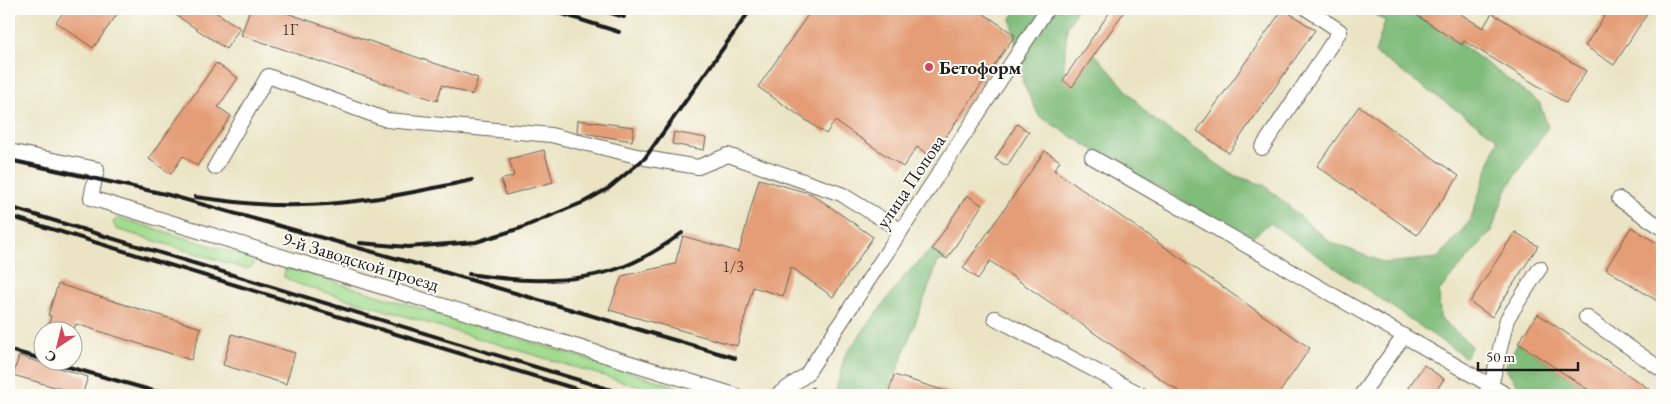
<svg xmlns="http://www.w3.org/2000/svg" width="1671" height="404" viewBox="0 0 1671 404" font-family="'EB Garamond',serif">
	<rect width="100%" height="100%" fill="#fdfcf7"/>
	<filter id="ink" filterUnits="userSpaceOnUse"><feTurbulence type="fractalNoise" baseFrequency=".02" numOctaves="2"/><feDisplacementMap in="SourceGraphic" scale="10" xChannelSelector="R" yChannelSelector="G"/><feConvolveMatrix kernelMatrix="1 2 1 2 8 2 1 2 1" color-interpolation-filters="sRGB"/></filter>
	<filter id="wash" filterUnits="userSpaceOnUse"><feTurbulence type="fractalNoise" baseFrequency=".0096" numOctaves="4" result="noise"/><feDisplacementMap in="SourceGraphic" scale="20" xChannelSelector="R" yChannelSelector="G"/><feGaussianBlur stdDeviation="1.12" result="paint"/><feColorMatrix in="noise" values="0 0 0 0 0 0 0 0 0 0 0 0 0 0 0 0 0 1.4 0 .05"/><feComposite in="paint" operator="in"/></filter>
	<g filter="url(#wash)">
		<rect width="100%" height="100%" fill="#eae4c4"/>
		<path fill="#a1dc8f" stroke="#5e7c56" d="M119,218l129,39 5,5v4l-6,3 -131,-40 -3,-7z
			M292,269l389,119 1,7h-15l-369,-111 -14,-7 1,-7z"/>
		<path fill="#80bc7a" stroke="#4e6c4b" d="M1018,9h59l-10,18 -4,53 9,6 23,-32 55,63 83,58 31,10 66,57 55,21 53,-5 32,-37 28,-82 -123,-86 10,-32 -19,-12h41l55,36 77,57 9,25 -42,63 -14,40 -53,61 1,27 32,28 -7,11 -195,-134 -20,16 -163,-93 -48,-30 -16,-33 -12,-65z
			M932,249l15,10 -9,3 -50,133h-53l10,-40 61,-81z
			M1518,343l78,52h-72l-19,-28z"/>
		<g id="blocks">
			<path fill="#e49d76" d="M66,9h55l-28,39 -37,-26z
				M167,9h44l29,19 -14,21z
				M250,9h25l203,69 -6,17 -30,-10 -5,16 -196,-66z
				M812,9h165l38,26 -83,122 -15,-10 -14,20 -68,-46 -9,13 -68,-47z
				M1112,9h14l-54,78 -9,-7z
				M1283,9l32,21 -86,123 -32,-22z
				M1407,9h46l30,19 9,-15 94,58 -20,32 -102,-62 -2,4z
				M1609,9h41l-36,56 -29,-19z
				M216,63l22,15 -20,29 13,9 -34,50 -14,-10 -12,18 -22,-15z
				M1359,106l100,70 -42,59 -100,-69z
				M578,120l56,7 -2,14 -55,-9z
				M1017,124l12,8 -22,34 -12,-7z
				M674,132l32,6 -2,12 -32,-6z
				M544,150l9,32 -47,13 -5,-15 13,-4 -5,-17z
				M1045,151l15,10 -6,9 256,178 -32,47h-94l-194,-134 -12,18 -15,-11z
				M759,179l53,15 61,43 -40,60 -42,-30 -8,29 -30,-9 -16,59 -128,-36 13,-34 53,-12 8,-28 56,16z
				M967,195l15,10 -35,54 -15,-10z
				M1631,227l31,19v58l-56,-35z
				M1515,232l23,14 -46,71 -22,-15z
				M58,284l143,44 -10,32 -115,-36 -3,8h-26l4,-16 -3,-1z
				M1538,314l120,81h-62l-78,-52z
				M232,334l63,19 -9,31 -63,-19z
				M19,356l69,21 -6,18 -69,-20z
				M1424,365l20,14 -11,16h-30z
				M894,375l58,18v2h-64z"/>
		</g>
	</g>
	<g filter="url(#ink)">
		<use href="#blocks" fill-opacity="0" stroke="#646257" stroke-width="1"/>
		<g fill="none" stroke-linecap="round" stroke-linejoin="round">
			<g stroke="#646257" stroke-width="16">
				<path id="minor" d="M1262,148l78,-117 -33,-22
					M9,151l88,18 -6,29 644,197
					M1092,157l415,238
					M215,167l53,-91 119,44 164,15 94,23 53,9 30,-12 113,39 59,36
					M1619,199l43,29
					M1586,317l76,53
					M995,318l147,77
					M777,395l29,-20 241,-366
					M1361,395l43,-59
					M1485,395l6,-9 16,-67 33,-51"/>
			</g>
			<path stroke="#646257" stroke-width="2.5" stroke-dasharray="4 4" stroke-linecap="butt" d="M812,387l3,8"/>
			<use href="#minor" stroke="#fff" stroke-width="14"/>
			<path stroke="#1c1c1c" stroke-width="4" d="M547,9l72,23
				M598,9l26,8
				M9,160l156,34 262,73 308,91
				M195,197c28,3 56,8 84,8 65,2 129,-11 193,-25
				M9,207l619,188
				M9,216l587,179
				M360,243l48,4 68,-5 45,-14 63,-26 25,-14 36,-30 106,-149
				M469,274c50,8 108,11 156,-8 21,-8 39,-20 57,-33
				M9,350l33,9
				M51,362l117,33"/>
		</g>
	</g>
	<circle fill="#d1495b" stroke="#fdfcf7" stroke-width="2" cx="929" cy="67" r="5"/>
	<g text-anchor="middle" stroke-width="4" stroke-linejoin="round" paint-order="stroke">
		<g font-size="16" fill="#4e3c32">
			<text x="290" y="35">1Г</text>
			<text x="733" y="272">1/3</text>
		</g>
		<g font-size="19" font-weight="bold" fill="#1c1c1c" stroke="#fdfcf7" text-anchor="start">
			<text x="939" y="74">Бетоформ</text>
		</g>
		<g font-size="19" fill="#1c1c1c" stroke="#fdfcf7">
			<text transform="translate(910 181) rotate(-56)" y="7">улица Попова</text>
			<text transform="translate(361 261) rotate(17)" y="7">9-й Заводской проезд</text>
		</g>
	</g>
	<rect width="1671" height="404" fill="none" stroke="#fdfcf7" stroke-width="30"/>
	<g transform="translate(58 346) rotate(215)"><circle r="24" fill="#fdfcf7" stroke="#a3a29f"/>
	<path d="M0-4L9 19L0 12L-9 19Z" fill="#d1495b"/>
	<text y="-8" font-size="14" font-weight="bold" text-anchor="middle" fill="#1c1c1c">С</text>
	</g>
	<path d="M1478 362v8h100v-8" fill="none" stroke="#1c1c1c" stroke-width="2.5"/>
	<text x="1486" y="362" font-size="15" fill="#1c1c1c" stroke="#fdfcf7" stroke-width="4" paint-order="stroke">50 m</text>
</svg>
